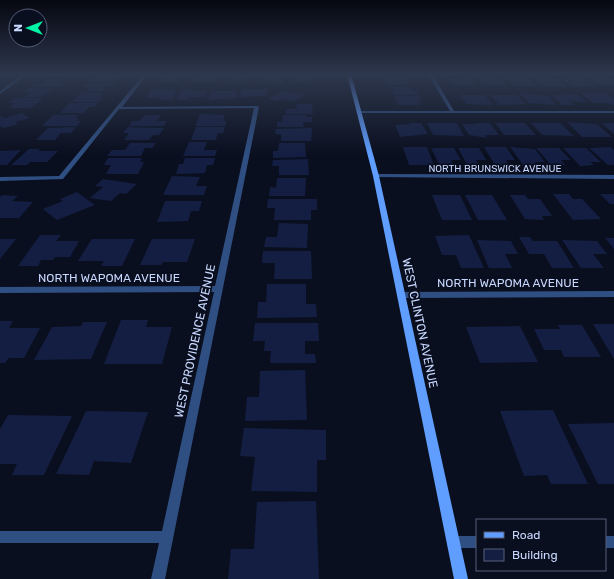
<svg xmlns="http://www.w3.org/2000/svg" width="614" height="579" viewBox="0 0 614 579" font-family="Rubik,sans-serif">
	<rect width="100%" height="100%" fill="#0a0f1f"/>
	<path fill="#141e42" d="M50,74h23l-3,3h-23z
		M99,74h21l-4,4h4l-3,4h-29z
		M175,74h10l-6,9 -23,-2 4,-5h14z
		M208,74h10l-3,8h-25l4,-6z
		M228,74h10v2h13l-2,7 -24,-1z
		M274,74h10l-1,10 -25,-2 2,-7z
		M291,74l23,2v5l-24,2z
		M384,77h24l2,3h-8l6,2 1,2 -22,1z
		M461,77h10l6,8h-24l-5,-6 10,-1 4,2z
		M477,77l23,1 7,8 -24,-1z
		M527,77l10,9h-25l-8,-8z
		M532,77l25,1 10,9h-24z
		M572,77h12l11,9 -23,1 -11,-9h12z
		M588,77l24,1 2,1v6h-15z
		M48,79h15l-5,4h6l-4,4h-31l5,-3h5z
		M87,83h30l-4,3h-7l-4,5h-16l4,-4h-7z
		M391,87h19l2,3h5l3,5h-26z
		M28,88l27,1 -15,8h-15l6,-5h-8z
		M242,89h25l-1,7 -27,1z
		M151,90h26l-5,10h-12l1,-2h-15z
		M181,90h14l-1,1h13l-3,6h-14l-2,3h-12z
		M211,91h26l-2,7 -27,2z
		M283,91l23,4 -11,6 -14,-2 -4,2 -9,-2z
		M82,92l22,1 -5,4h4l-4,5h-27z
		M520,93l28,3 9,9 -28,-2z
		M563,93l15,2 10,8 -18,-2 4,4h-12l-11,-10h14z
		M580,93h26l8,6v6l-8,-2h-13z
		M460,95h25l8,10 -27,-1z
		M490,95h27l9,9 -27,1z
		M394,96h26l2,4h-5l4,3 -3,2h-20z
		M14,98h29l-12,10h-23l7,-5h-7z
		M69,103h29l-4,4h-5l-5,6h-24z
		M296,104h16l1,10h-27v-5h11z
		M22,113l8,5 -15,4 3,2 -14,4 -4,-2v-10l5,2z
		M200,114l25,1 -2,6h4l-2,5h-30z
		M53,115h25l-3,3h4l-2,3h4l-4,5h-35z
		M146,115h15l-4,6h10l-3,5h-35l3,-5h6z
		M283,115h23v2h6v5h-9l1,5h-27v-5h5z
		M567,122l30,2 15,13h-30z
		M409,123h12l7,11 -28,3 -5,-12 15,-1z
		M427,123h30l7,13 -31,-1z
		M476,123h14l9,12h-14l2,3 -18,-3 -7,-11h15z
		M495,123h30l11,12h-32z
		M531,123h29l14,13 -32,-1z
		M601,123h13v11z
		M76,127l-5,6h-10l-6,7h-19l12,-12z
		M128,127l36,1 -5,7h-6l-4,5h-25l5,-7h-6z
		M196,127h29l-2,6h-5l-2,7h-25z
		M312,128l-1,13h-30v-7h-6l1,-5z
		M189,142h18l-3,8h13l-2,6h-32z
		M130,143h26l-4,5h-7l-4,8h-34l5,-6h13z
		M279,143h26l1,14 -33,1v-7h5z
		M403,147h24l7,18h-25z
		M484,147h22l9,13h-9l3,5h-14z
		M510,147l25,2 10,13h-10l3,4 -15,-1z
		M611,147l3,3v15h-6l-19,-17z
		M431,148h23l7,12h-10l2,4h-14z
		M458,148h21l7,12h-10l3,5h-12z
		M536,148h23l12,12h-10l4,5h-14z
		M563,148h23l15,14h-11l4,3 -14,1z
		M29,149h11l-2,2h20l-11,11h-17l-3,3h-16z
		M21,150l-14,15h-7v-14z
		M108,158h34l-2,4h4l-6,12h-32l5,-9h-7z
		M185,158h30l-2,7h-6l-2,8 -29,1 3,-10h4z
		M308,159l1,16h-30v-9h-7l1,-6z
		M172,176l28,1 -4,9h11l-3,9h-41z
		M277,178h29l-1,18h-36l1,-9 6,1z
		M103,179l34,5 -11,10 -6,-1 -9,8 -21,-3 13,-11 -8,-1z
		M77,192l18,13 -38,15 -14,-11 20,-8 -3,-2z
		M553,194h16l4,5h9l19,20 -28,1z
		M600,194h14v10h-4z
		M2,195l16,1 -6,5 21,1 -14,16h-19v-21z
		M432,195h28l12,25h-30z
		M465,195h27l15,25h-29z
		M510,195h15l3,4h12l12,17h-10l2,4 -19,-1z
		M268,199h49v11h-6v10h-37l1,-12h-8z
		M165,201h37l-3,10h-8l-3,10 -31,1z
		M279,223l29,1 -1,24 -43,-1 2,-10h11z
		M40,235h21l-5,6h23l-9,16h-15l-2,3h-12l-3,6h-20z
		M469,235l15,33h-23l-5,-13h-14l-7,-19z
		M519,237h11l3,4h24l17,27h-22l-8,-14h-15z
		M605,238h9v11z
		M0,239h16l-16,20z
		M92,239h43l-13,27h-21l3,-5h-26z
		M152,239h43l-8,23h-24l-2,3h-21z
		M477,240l34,1 7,13h-13l7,14h-23z
		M562,240l35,1 10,13h-14l11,14h-23z
		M263,251h48l1,28h-38l1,-16h-13z
		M267,284h39v20h10l1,13 -60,1 1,-16h8z
		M121,320h27l-2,7h26l-10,37h-58z
		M0,321h13l-4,7h31l-16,30h-15l-4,5h-5z
		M83,322h24l-16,37 -57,1 18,-33 29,-1z
		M255,323h63l1,18h-14v13h10l1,9h-46l1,-12h-7l1,-10h-12z
		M593,324h21v35z
		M558,325h24l19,32h-37l-3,-7h-17l-10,-21h26z
		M520,326l18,36 -58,1 -14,-36z
		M305,370l2,50 -62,1 2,-24h12l1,-26z
		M553,410l35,74h-37l-4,-9 -23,1 -24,-65z
		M86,411l62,1 -17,51 -37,-2 -5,14 -33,-1z
		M8,415l64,1 -28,59h-32l5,-11h-17v-35z
		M614,423v61h-16l-30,-60z
		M244,428l82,2v30h-9v32l-66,-1 4,-34 -15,-1z
		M316,501l3,78h-91l3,-30h23l3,-47z"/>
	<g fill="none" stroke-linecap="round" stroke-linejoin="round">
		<path fill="#2f4f83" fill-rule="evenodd" d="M23,74h5l-28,20v-3z
			M144,74h4l-26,33 135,-1 2,1 -94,472h-14l8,-36h-159v-12h162l52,-239 -214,1v-6l215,-1 39,-178 -135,1 -56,70 -63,2v-4l59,-1z
			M428,74h4l22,37h160v2h-256l-2,-1 2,-1h92z
			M376,174l238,1v4l-240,-2v-2z
			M614,291v6l-212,1 -4,-3 4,-3z
			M453,536h24v12h-24l-5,-1 -1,-5 1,-5z
			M605,536h9v12h-9z"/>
		<path fill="#5f9eff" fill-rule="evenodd" d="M347,74h4l28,102 89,403h-14l-81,-403z"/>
	</g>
	<linearGradient id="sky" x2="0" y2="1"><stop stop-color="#060811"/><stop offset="0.48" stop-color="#2d374d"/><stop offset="1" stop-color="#2d374d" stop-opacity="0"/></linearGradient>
	<rect width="614" height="155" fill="url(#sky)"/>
	<g text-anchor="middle" stroke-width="3.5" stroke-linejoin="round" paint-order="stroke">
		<g font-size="10" fill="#c8d8ff" stroke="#0a0f1f">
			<text x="495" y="172">NORTH BRUNSWICK AVENUE</text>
		</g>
		<g font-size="12" fill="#c8d8ff" stroke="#0a0f1f">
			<text x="109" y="282">NORTH WAPOMA AVENUE</text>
			<text x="508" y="287">NORTH WAPOMA AVENUE</text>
			<text transform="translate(420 323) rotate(78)" y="4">WEST CLINTON AVENUE</text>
			<text transform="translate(195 341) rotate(-78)" y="4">WEST PROVIDENCE AVENUE</text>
		</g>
	</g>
	<rect x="476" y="519" width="130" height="52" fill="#0a0f1f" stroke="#565f79"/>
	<rect x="484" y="532" width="20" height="6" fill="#5f9eff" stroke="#565f79"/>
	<text x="512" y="539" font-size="12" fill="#c8d8ff">Road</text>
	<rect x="484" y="549" width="20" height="12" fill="#141e42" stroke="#565f79"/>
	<text x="512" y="559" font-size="12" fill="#c8d8ff">Building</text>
	<g transform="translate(28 28) rotate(270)"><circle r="19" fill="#0a0f1f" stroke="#565f79"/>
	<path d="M0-3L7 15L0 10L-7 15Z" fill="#00f3a6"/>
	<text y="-6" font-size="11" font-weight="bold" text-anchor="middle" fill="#c8d8ff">N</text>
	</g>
</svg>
